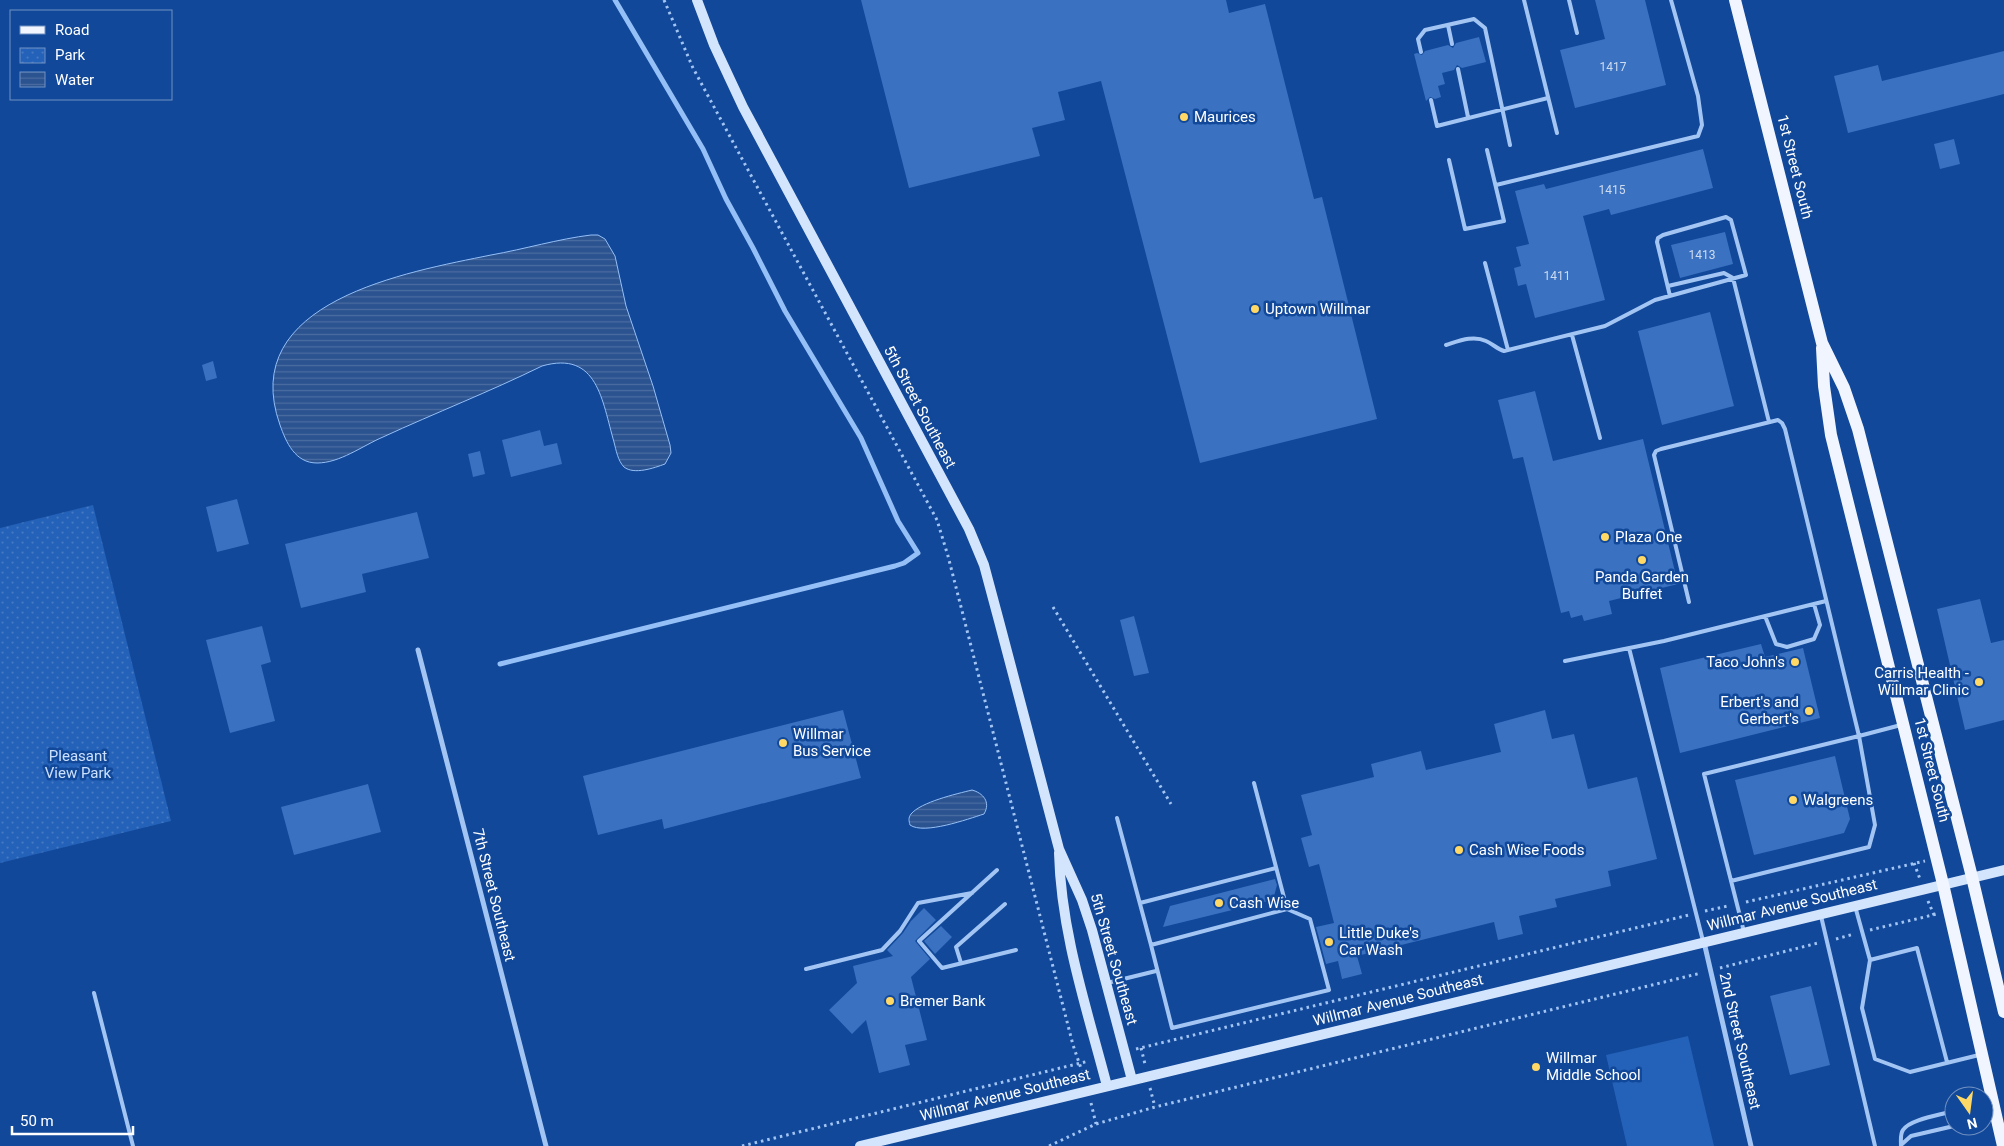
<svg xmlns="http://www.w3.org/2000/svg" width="2004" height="1146" viewBox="0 0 2004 1146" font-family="Roboto,sans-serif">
	<defs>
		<pattern id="park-dots" width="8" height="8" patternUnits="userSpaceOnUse" patternTransform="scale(1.25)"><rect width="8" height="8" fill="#2461b8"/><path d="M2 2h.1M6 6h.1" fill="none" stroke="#4579c3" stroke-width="1.8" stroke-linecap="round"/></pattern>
		<pattern id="water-rules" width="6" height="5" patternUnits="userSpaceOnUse" patternTransform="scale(1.25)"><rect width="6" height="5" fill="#2b5390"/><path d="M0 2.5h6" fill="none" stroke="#4b6da1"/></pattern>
	</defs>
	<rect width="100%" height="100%" fill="#114899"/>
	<path fill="#2461b8" d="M1688,1036l26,110h-87l-21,-91z"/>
	<path fill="url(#park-dots)" d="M93,505l78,316 -171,42v-335z"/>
	<path fill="url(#water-rules)" stroke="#95bff7" d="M591,235h7l7,4 10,17 11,50 27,80 17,59 1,8 -6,11c-11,4 -31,11 -41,3 -6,-6 -8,-17 -10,-25 -12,-41 -16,-92 -72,-76 -53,26 -107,47 -159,71 -21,9 -43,26 -66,26 -22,0 -31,-21 -37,-38 -44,-124 128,-153 211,-170 34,-6 67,-16 100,-20z
		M972,790c11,3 19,12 12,24 -16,5 -60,21 -74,11 -1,-4 -2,-7 1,-11 10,-12 45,-20 61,-24z"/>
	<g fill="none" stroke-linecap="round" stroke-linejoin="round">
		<path stroke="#95bff7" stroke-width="5" d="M500,664l395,-98 9,-3 14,-10 -20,-32 -37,-83 -76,-127 -32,-63 -27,-49 -23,-50 -88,-149"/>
	</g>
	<path fill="#3a71c1" d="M861,0h365l3,13 36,-9 49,195 8,-2 55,222 -177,44 -99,-382 -43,11 7,28 -33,8 8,28 -131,32z
		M1595,0h50l21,85 -91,23 -15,-58 45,-11z
		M1479,37l7,25 -24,6 -5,-3 -3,5 -12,3 3,11 -7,2 3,11 -6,2 -5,-2 -4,4 -12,-47 3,-1 5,2 3,-4 23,-6 5,3 3,-5z
		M2004,51v43l-156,39 -14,-57 44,-11 4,16z
		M1954,139l6,25 -20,5 -6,-25z
		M1703,149l10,39 -102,27 -2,-6 -26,7 22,84 -70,18 -9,-34 -8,2 -4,-18 7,-2 -5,-19 13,-3 -14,-53 29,-7 2,5z
		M1725,232l8,32 -53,14 -9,-33z
		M1710,312l24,94 -72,19 -24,-94z
		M213,361l4,17 -11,3 -4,-16z
		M1535,391l18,70 90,-22 35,145 -69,17 3,13 -28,7 -2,-6 -11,3 -2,-7 -8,2 -38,-156 -10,2 -15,-59z
		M540,430l4,16 13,-3 5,21 -51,13 -9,-37z
		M480,451l5,23 -12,3 -5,-23z
		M237,499l12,45 -32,8 -11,-45z
		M417,512l12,46 -67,16 4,18 -65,16 -16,-64z
		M1980,599l11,44 13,-3v80l-39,10 -28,-121z
		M1134,616l15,57 -15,3 -14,-56z
		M262,626l9,36 -10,3 14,56 -45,12 -24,-93z
		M1761,644l4,13 38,-9 17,70 -140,35 -20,-85z
		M843,710l18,68 -197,51 -2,-10 -64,16 -15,-59z
		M1545,710l7,29 22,-5 14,55 49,-12 20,82 -49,12 3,15 -56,13 2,8 -38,9 4,18 -25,6 -4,-18 -137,34 5,18 -20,5 -4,-18 -12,3 -10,-37 18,-4 -15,-59 -10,3 -8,-29 11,-3 -11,-40 73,-18 -3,-13 50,-13 5,19 75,-18 -7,-28z
		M1835,756l15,63 -6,14 -90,22 -19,-75z
		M368,784l13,48 -87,23 -13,-48z
		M1275,879l2,6 -4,15 -110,27 7,-21z
		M924,908l12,12 -21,21 15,18 -19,18 16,63 -22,5 5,20 -31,8 -13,-53 -14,14 -23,-24 28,-27 -4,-17 40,-10 -6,-6 16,-17 8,-12z
		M941,926l11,11 -17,17 -11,-13z
		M1811,986l19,79 -40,10 -20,-79z"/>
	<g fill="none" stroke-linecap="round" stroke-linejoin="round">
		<path stroke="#a3c5f4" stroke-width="3" stroke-dasharray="2.5 4" stroke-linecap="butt" d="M664,0l29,68 244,452 11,36 125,489 12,35
			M1053,607l118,197
			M1914,863l6,16
			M1928,901l6,14
			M1746,902l179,-41
			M1705,911l23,-5
			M1870,930l67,-16
			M1836,939l18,-5
			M1720,968l98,-25
			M1141,1048l4,16
			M1136,1049l553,-134
			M1150,1088l5,19
			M1091,1103l5,21
			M742,1146l347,-85
			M1049,1146l47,-22 59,-17 546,-134"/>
		<path stroke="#a3c5f4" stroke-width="4" d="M1524,0l33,133
			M1569,0l8,33
			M1448,25l4,19
			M1421,52l-3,-13 7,-9 49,-11 11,9 25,117
			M1458,69l10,48
			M1431,100l6,26 111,-28
			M1449,160l16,69 39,-8 -17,-71
			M1496,185l202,-49 4,-11 -4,-29 -27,-96
			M1485,263l23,87
			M1668,286l56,-13 9,5 36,144
			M1572,335l28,103
			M1446,345c13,-4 27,-10 40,-4 7,3 11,8 18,10l101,-25 50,-26 91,-25 -15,-55 -5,-3 -63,18 -5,3 -1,4 13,54
			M1689,602l-35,-147 2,-4 5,-2 117,-29 4,3 3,6 74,307 42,-11
			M1765,616l11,28 11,3 27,-8 6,-14 -6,-21
			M1629,648l74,293
			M1565,661l99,-20 162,-40
			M1117,818l34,127 136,-36 -33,-126
			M997,870l-78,71 23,27 74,-18
			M1731,881l138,-34 6,-22 -16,-89 -155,38c13,53 27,105 40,158
			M1140,903l136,-35
			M1855,906l15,54
			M1821,916l54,230
			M1151,945l21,83 157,-38 -19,-71 -23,-10
			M961,963l-5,-16 49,-43
			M806,969l76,-19 18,-19 18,-28 54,-10
			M1107,983l49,-12
			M94,993l39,153
			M1947,1062l-30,-114 -47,12 -8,48 13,51 35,13 69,-17
			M1901,1145l10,-9 43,-10
			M1901,1146c0,-5 -1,-12 2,-16 7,-11 38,-15 50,-19"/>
		<path stroke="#a3c5f4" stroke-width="5" d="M418,650l128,496
			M1704,942l47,204"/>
		<path stroke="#d3e4fd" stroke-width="10" d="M697,0l17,45 29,62 226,422 15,36 15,56 60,228 23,51 10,30 40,150
			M1059,853c2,80 28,156 48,233
			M860,1146l1144,-276"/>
		<path stroke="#f0f5ff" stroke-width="12" d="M1735,0l87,343 22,45 14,41 114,448 32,135
			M1822,348l2,38 7,49 112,449 60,262"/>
	</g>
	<g fill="#ffd866" stroke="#114899" stroke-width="2">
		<circle cx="1184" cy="117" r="5"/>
		<circle cx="1255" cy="309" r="5"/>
		<circle cx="1605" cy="537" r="5"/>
		<circle cx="1642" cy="560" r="5"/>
		<circle cx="1795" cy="662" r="5"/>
		<circle cx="1979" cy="682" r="5"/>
		<circle cx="1809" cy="711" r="5"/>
		<circle cx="783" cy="743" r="5"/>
		<circle cx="1793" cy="800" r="5"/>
		<circle cx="1459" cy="850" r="5"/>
		<circle cx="1219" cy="903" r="5"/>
		<circle cx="1329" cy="942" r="5"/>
		<circle cx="890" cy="1001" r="5"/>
		<circle cx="1536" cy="1067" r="5"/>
	</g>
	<g text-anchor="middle" stroke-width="5" stroke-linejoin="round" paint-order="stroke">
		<g font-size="12" fill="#cedcf0">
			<text x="1613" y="71">1417</text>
			<text x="1612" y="194">1415</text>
			<text x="1702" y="259">1413</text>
			<text x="1557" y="280">1411</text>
		</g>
		<g font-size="15" fill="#fff" stroke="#114899" text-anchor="start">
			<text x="1194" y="122">Maurices</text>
			<text x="1265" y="314">Uptown Willmar</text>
			<text x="1615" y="542">Plaza One</text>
			<text x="1642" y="582" text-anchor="middle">Panda Garden<tspan x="1642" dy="17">Buffet</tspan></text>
			<text x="1785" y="667" text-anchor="end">Taco John's</text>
			<text x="1969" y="678" text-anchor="end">Carris Health -<tspan x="1969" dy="17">Willmar Clinic</tspan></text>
			<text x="1799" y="707" text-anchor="end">Erbert's and<tspan x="1799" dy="17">Gerbert's</tspan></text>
			<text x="793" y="739">Willmar<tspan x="793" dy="17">Bus Service</tspan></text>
			<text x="1803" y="805">Walgreens</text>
			<text x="1469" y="855">Cash Wise Foods</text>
			<text x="1229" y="908">Cash Wise</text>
			<text x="1339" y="938">Little Duke's<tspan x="1339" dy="17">Car Wash</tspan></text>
			<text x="900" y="1006">Bremer Bank</text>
			<text x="1546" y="1063">Willmar<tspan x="1546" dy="17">Middle School</tspan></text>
		</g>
		<g font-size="15" fill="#fff" stroke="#114899">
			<text transform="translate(1795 167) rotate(76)" y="5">1st Street South</text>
			<text transform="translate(920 407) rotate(62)" y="5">5th Street Southeast</text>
			<text transform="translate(1932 770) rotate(76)" y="5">1st Street South</text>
			<text transform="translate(494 895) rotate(76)" y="5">7th Street Southeast</text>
			<text transform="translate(1792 905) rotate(-14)" y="5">Willmar Avenue Southeast</text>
			<text transform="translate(1114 959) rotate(74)" y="5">5th Street Southeast</text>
			<text transform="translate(1398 1000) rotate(-14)" y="5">Willmar Avenue Southeast</text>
			<text transform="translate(1740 1041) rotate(77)" y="5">2nd Street Southeast</text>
			<text transform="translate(1005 1095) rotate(-14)" y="5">Willmar Avenue Southeast</text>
		</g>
		<g font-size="15" fill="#cbe0fe" stroke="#114899">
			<text x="78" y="761">Pleasant<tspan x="78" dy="17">View Park</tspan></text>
		</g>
	</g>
	<rect x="10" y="10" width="162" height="90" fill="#114899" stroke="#7091c2"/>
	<rect x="20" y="26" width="25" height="8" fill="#f0f5ff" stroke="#7091c2"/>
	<text x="55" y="35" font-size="15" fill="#ffffff">Road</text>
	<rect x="20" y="48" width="25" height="15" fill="url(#park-dots)" stroke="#7091c2"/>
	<text x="55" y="60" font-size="15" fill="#ffffff">Park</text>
	<rect x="20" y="72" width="25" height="15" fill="url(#water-rules)" stroke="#7091c2"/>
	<text x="55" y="85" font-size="15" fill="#ffffff">Water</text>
	<g transform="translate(1969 1111) rotate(166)"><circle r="24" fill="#114899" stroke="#7091c2"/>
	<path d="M0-4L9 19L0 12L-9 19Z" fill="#ffd866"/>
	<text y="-8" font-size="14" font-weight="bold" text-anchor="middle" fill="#ffffff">N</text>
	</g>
	<path d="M12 1126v8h121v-8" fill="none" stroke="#ffffff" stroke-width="2.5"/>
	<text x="20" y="1126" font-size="15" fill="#ffffff" stroke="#114899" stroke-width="4" paint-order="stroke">50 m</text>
</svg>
